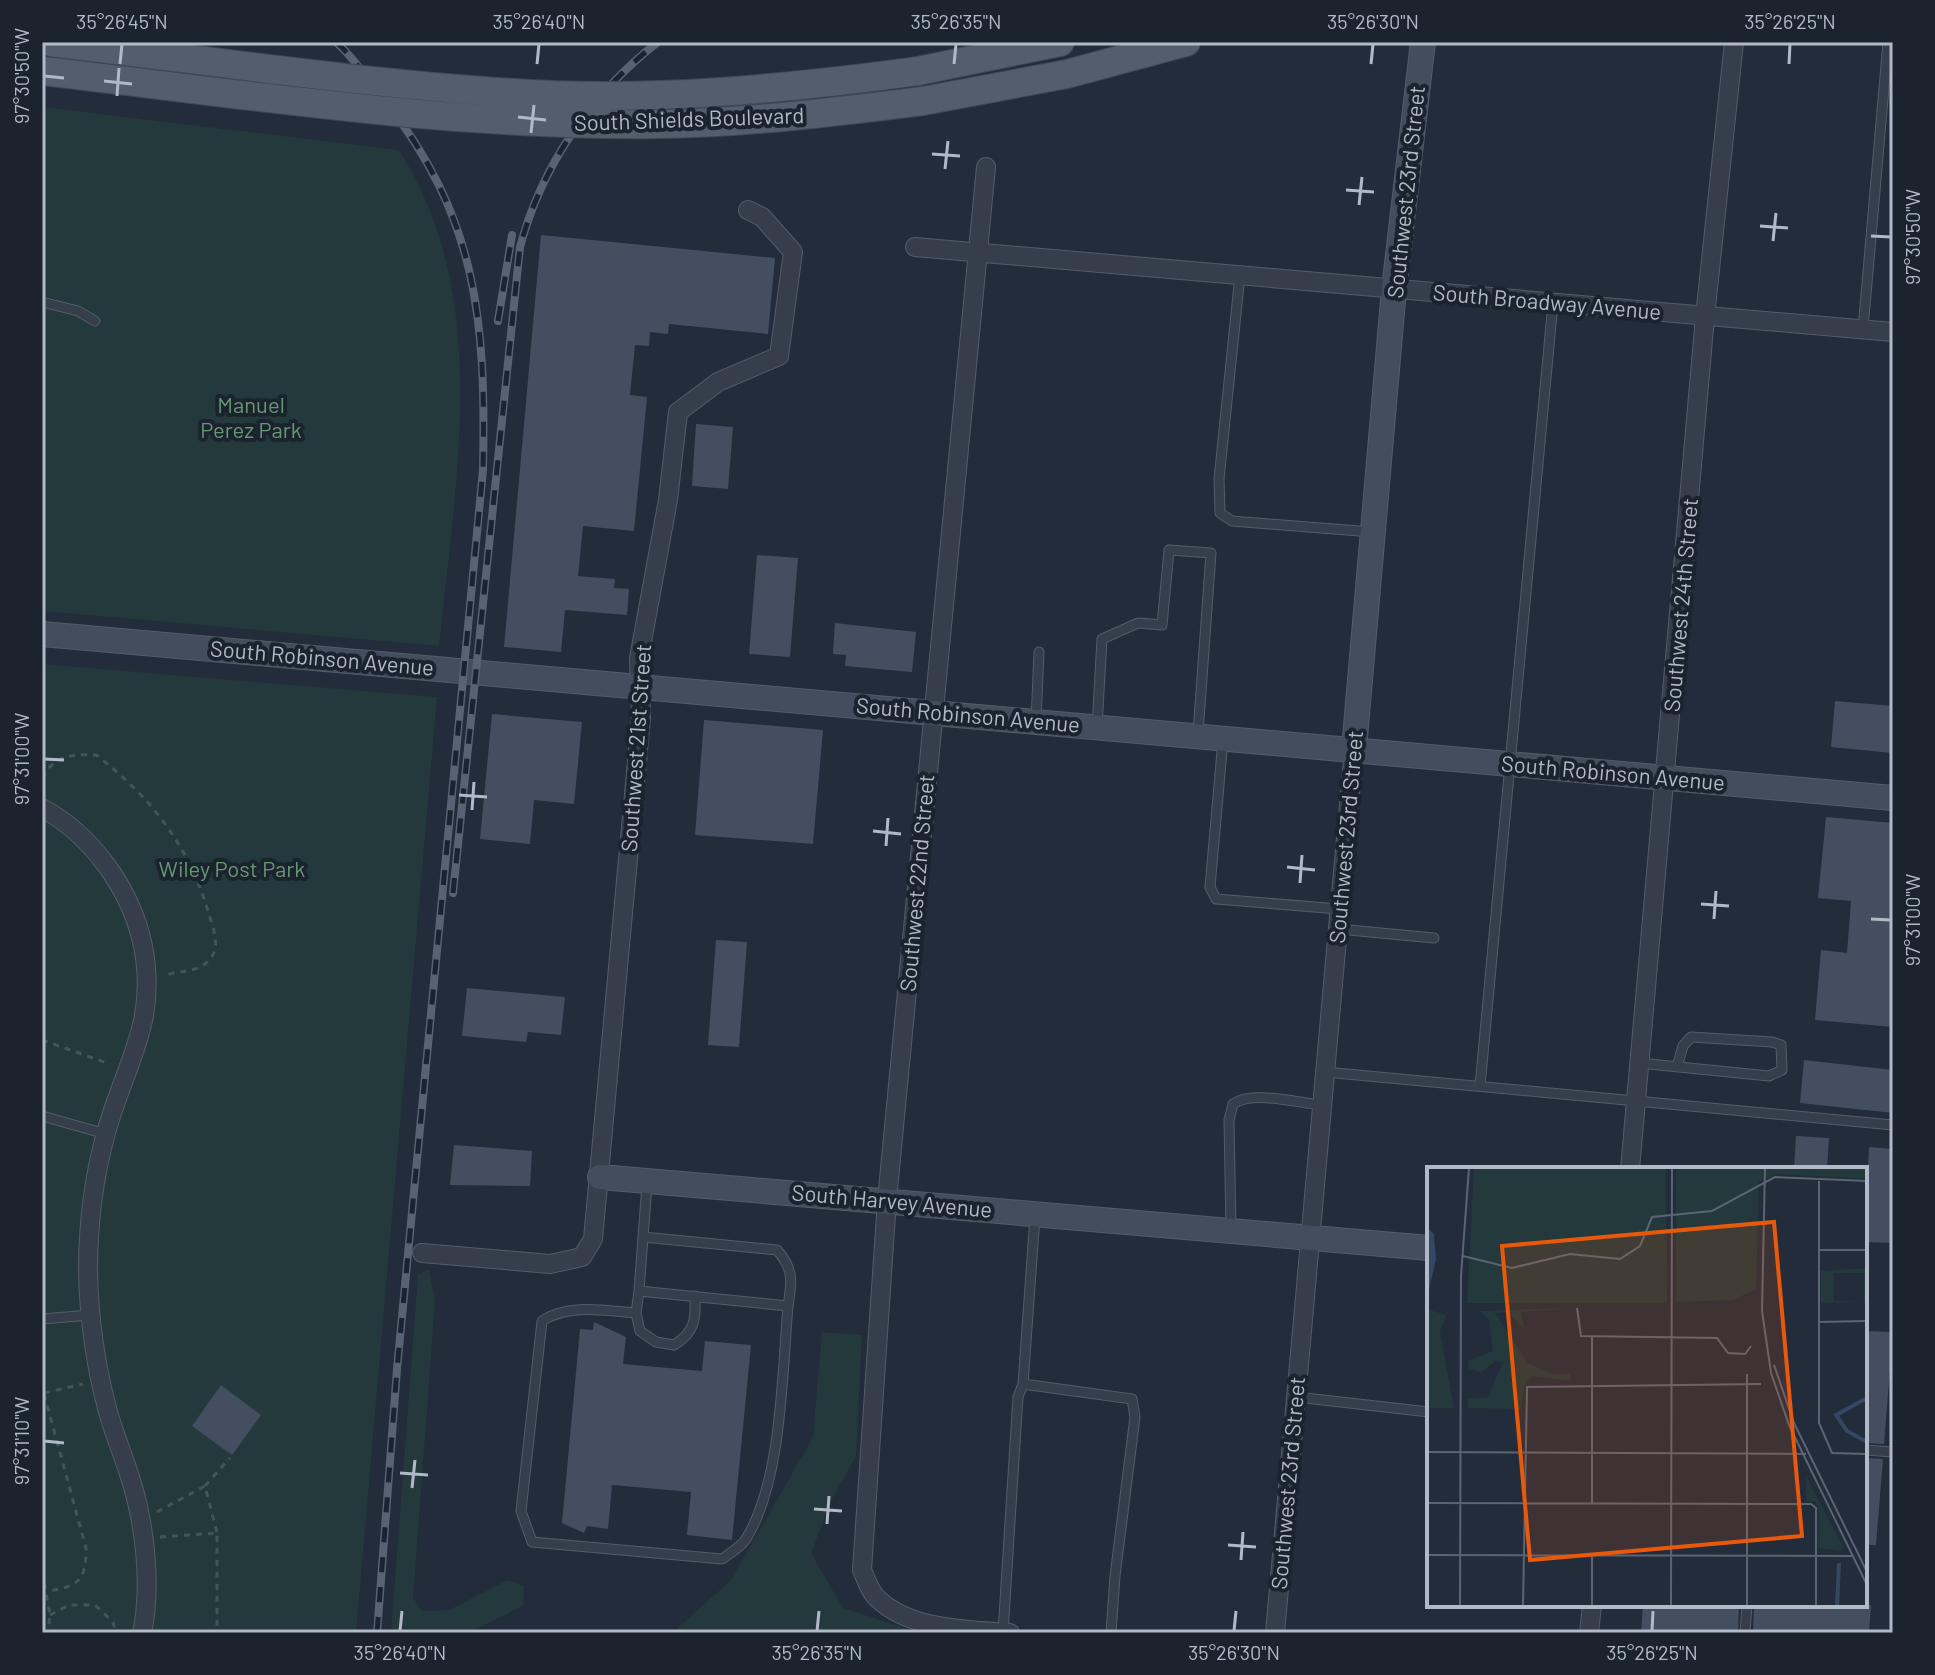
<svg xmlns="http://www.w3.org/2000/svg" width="1935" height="1675" viewBox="0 0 1935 1675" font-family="Barlow,sans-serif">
	<rect width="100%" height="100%" fill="#222c3b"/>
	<path fill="#24393c" d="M42,107l357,43c94,146 56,333 40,496l-397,-35z
		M42,664l395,33 -81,936h-314z
		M429,1269l6,33 -22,296 9,13 27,-1 59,-30 16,6 -1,20 -55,27h-77l27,-358z
		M822,1332l40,3 -6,121 -23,41 -22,56 32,55 78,25h-249l59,-53 82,-143z"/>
	<path fill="#434f60" d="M541,235l234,23 -7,76 -99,-10 -1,10 -18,-2 -1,14 -14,-1 -5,50 17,2 -13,134 -51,-5 -5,50 37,3 -1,9 15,1 -2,26 -62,-5 -4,42 -57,-5z
		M696,424l37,3 -5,62 -36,-3z
		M757,555l41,3 -8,99 -41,-3z
		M835,623l81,9 -4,40 -67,-6 1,-11 -13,-1z
		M1835,701l58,5v47l-62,-6z
		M492,714l90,8 -8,82 -40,-4 -4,44 -50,-5z
		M704,720l119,10 -10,114 -118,-9z
		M1826,817l67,6v204l-78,-7 6,-70 26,3 4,-52 -33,-3z
		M716,940l31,2 -8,105 -31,-2z
		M467,988l98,9 -4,38 -33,-3 -2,10 -64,-6z
		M1804,1060l89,10v43l-93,-10z
		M1796,1136l33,2 -2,31h-33z
		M454,1145l78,6 -2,35 -80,-1z
		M1869,1147l24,2v94l-28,-1z
		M594,1322l32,15 -3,27 79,7 3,-30 46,4 -19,195 -45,-5 4,-43 -79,-7 -4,44 -21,-3 -3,7 -22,-10 18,-194 13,1z
		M1865,1331l28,1 -9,112 -19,-1z
		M221,1385l40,30 -29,40 -40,-29z
		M1865,1458l18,1 -7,86h-11z
		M1643,1605h96l-1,28h-97z
		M1754,1605h117l-2,28h-116z"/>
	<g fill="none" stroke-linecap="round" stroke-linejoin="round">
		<g stroke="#545c69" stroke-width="11">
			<path id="lane" d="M1240,275l-21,204 1,34 12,8 140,11
				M42,302l36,9 17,10
				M1863,329l25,-287
				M1036,721l3,-69
				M1097,727l5,-88 36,-16 24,2 7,-75 42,3 -13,180
				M1223,740l-13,147 6,12 123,10
				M1338,929l96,9
				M1639,1063l130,13 13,-6 -1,-25 -9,-3 -81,-5 -8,9 -6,21
				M1325,1072l568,53
				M1480,1086l73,-783
				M42,1116l64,18
				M1231,1231l-2,-111 4,-16c21,-14 64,-1 89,1
				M643,1237l134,13c17,19 15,32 11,56
				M639,1291l-3,22c-30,-2 -67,-10 -94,8l-21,190 11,31 190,17c8,-6 19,-12 24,-20 36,-58 36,-165 42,-233l-149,-15 8,-107
				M636,1313l4,18 16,11 18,3c21,-13 22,-25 21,-49
				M42,1319l48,-4
				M1023,1384l12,-168
				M1296,1397l133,15
				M1865,1450l28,2
				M1003,1632l15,-235 5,-13 109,15 3,18 -20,159 -4,57
				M1745,1633l2,-28"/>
		</g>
		<g stroke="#545c69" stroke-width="20">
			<path id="street" d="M986,167l-99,1033 -25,370c4,9 8,22 15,28 32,32 91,32 133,35
				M915,247l978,85
				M42,808c50,27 89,81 101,138 15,78 -18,117 -37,187 -12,43 -18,93 -18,138 1,47 7,92 19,137 6,24 16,46 23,69 15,47 22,108 12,156
				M1630,1169l75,-852 29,-275
				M422,1253l128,11 32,-7 11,-18 48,-521 -2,-60 29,-158 10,-88 40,-30 61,-26 14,-104 -31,-35 -14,-7
				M1275,1633l79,-884
				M1589,1633l3,-28"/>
		</g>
		<g stroke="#545c69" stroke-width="26">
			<path id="secondary" d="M42,634l1851,164
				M1354,749l40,-460 29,-247
				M600,1177l829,71"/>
		</g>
		<g stroke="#3f4754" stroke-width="30">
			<path id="primary" d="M918,71l142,-29
				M923,101l144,-27 119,-32"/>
		</g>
		<path stroke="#425659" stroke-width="3" stroke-dasharray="6 6" stroke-linecap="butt" d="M42,778c13,-23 29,-24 54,-23 55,42 92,90 112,156 4,14 13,33 3,47 -11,15 -30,12 -45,17
			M42,1040l68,24
			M44,1393l39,-9
			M44,1394l42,154c0,32 -7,39 -39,43
			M205,1486l25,-28
			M157,1512l48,-26 12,47
			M160,1537l57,-4v100
			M42,1571l8,44 -2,18
			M50,1615l19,-10h26l18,17 3,11"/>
		<use href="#lane" stroke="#363e4b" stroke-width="9"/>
		<use href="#street" stroke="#363e4b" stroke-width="18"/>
		<use href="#secondary" stroke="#434d5e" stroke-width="24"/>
		<use href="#primary" stroke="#535d6b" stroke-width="28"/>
		<g stroke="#576272" stroke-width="8">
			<path id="rail" d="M336,42c18,16 32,37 47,56 95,120 103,223 100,372l-86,899 -20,264
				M498,321l14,-86
				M453,893l67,-646c22,-82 71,-153 138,-205"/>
		</g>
		<use href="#rail" stroke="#1b232f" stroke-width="5" stroke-dasharray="15" stroke-linecap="butt"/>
		<g stroke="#3f4754" stroke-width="30" stroke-linecap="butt">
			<path id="primary-bridge" d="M50,42c154,18 309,41 464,51 135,9 270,-4 404,-22
				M42,71c204,23 409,56 615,53 89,-1 178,-12 266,-23"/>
		</g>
		<use href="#primary-bridge" stroke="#535d6b" stroke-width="28"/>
	</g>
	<path fill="none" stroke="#b1b9c7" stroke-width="3" d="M120,64l2,-20M537,64l2,-20M954,64l2,-20M1371,64l2,-20M1789,64l1,-20M44,76l20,2M104,81l28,3M117,96l2,-28M518,117l28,3M531,133l3,-28M932,154l28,2M945,169l3,-28M1346,190l28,2M1359,205l3,-28M1760,226l28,2M1871,236l20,1M1773,241l3,-28M44,759l20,1M459,795l28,2M472,810l2,-28M873,831l28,3M886,846l2,-28M1287,867l28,3M1300,883l2,-28M1701,904l28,2M1714,919l2,-28M1871,919l20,1M44,1441l20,2M400,1473l28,2M412,1488l3,-28M814,1509l28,2M827,1524l2,-28M1228,1545l28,2M1241,1560l2,-28M400,1631l2,-20M817,1631l2,-20M1234,1631l2,-20M1652,1631l1,-20"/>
	<g text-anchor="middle" stroke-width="8" stroke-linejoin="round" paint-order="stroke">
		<g font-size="22" fill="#b1b9c7" stroke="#1b232f">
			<text transform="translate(689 119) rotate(-2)" y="8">South Shields Boulevard</text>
			<text transform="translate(1406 192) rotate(-84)" y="8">Southwest 23rd Street</text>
			<text transform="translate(1547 302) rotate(5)" y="8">South Broadway Avenue</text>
			<text transform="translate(1681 605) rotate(-85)" y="8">Southwest 24th Street</text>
			<text transform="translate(322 658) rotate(5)" y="8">South Robinson Avenue</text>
			<text transform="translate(968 715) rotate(5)" y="8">South Robinson Avenue</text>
			<text transform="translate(636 748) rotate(-86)" y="8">Southwest 21st Street</text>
			<text transform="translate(1613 773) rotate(5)" y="8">South Robinson Avenue</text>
			<text transform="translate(1346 837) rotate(-85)" y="8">Southwest 23rd Street</text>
			<text transform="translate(917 883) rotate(-85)" y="8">Southwest 22nd Street</text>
			<text transform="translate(892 1201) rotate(5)" y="8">South Harvey Avenue</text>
			<text transform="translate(1288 1483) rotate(-85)" y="8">Southwest 23rd Street</text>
		</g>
		<g font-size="22" fill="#679873" stroke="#1b232f">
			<text x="251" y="413">Manuel<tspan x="251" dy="25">Perez Park</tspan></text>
			<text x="232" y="877">Wiley Post Park</text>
		</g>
	</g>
	<g transform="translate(1427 1167)">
		<rect width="440" height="440" fill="#222c3b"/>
		<path d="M47,1h192l1,135h-200zM249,1h191v11l-89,-5 -19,8 -3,107 -23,11 -57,2zM440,101v34l-46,1v-32zM407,106h30v29l-30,-1zM146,141l-52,4 3,17 -16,-17 -13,1 33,50 24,11h18v7l-37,-5 -8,6 -4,27 -53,-1v-10h19l16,-35 -8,-2 -13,11 -13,-3 -1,-8 25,-10 -4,-31 -9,-9zM0,142l19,6 -6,17 14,76h-24l-3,20zM379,309l37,70 -2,5 -23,-3 1,-39 -4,-8 -9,1z" fill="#24393c" fill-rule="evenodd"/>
		<path d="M0,60l7,7 2,25 -7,31z" fill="#354762"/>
		<path fill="none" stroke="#354762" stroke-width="4" d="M440,231l-31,17 11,16 20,11M410,439l2,-43"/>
		<path fill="none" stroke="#5b6473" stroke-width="2" d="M338,1l-3,143 9,62 18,52 78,160M392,14v242l13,30 35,1M392,83h48M36,89l49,12 58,-14 50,5 20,-13 12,-29 60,-6 63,-34 92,4M150,141l4,28 136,2 11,15 17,1 6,-8M391,155l49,-1M165,169v167M347,198l20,58 73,149M0,285l379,2M0,336l384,1 5,4v98M0,388l425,1M33,439l1,-330 8,-108M96,439l4,-219 234,-3M165,439v-50M244,439l1,-438M320,439v-232"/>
		<path fill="#e8590c" fill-opacity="0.15" stroke="#e8590c" stroke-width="4" d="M347,55l28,314 -272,24 -28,-314z"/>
		<rect width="440" height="440" fill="none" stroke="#b1b9c7" stroke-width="4"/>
	</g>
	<rect width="1935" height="1675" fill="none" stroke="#1b232f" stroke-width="88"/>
	<rect x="44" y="44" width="1847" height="1587" fill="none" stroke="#b1b9c7" stroke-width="3"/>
	<g font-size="20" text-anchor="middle" fill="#b1b9c7">
		<text x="122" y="29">35°26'45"N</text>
		<text x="539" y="29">35°26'40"N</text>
		<text x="956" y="29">35°26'35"N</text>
		<text x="1373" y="29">35°26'30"N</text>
		<text x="1790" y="29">35°26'25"N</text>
		<text transform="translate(22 76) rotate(-90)" y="7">97°30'50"W</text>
		<text transform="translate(1913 237) rotate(-90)" y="7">97°30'50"W</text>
		<text transform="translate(22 759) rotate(-90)" y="7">97°31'00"W</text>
		<text transform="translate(1913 920) rotate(-90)" y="7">97°31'00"W</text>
		<text transform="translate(22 1441) rotate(-90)" y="7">97°31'10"W</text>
		<text x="400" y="1660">35°26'40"N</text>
		<text x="817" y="1660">35°26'35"N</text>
		<text x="1234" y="1660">35°26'30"N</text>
		<text x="1652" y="1660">35°26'25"N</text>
	</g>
</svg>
